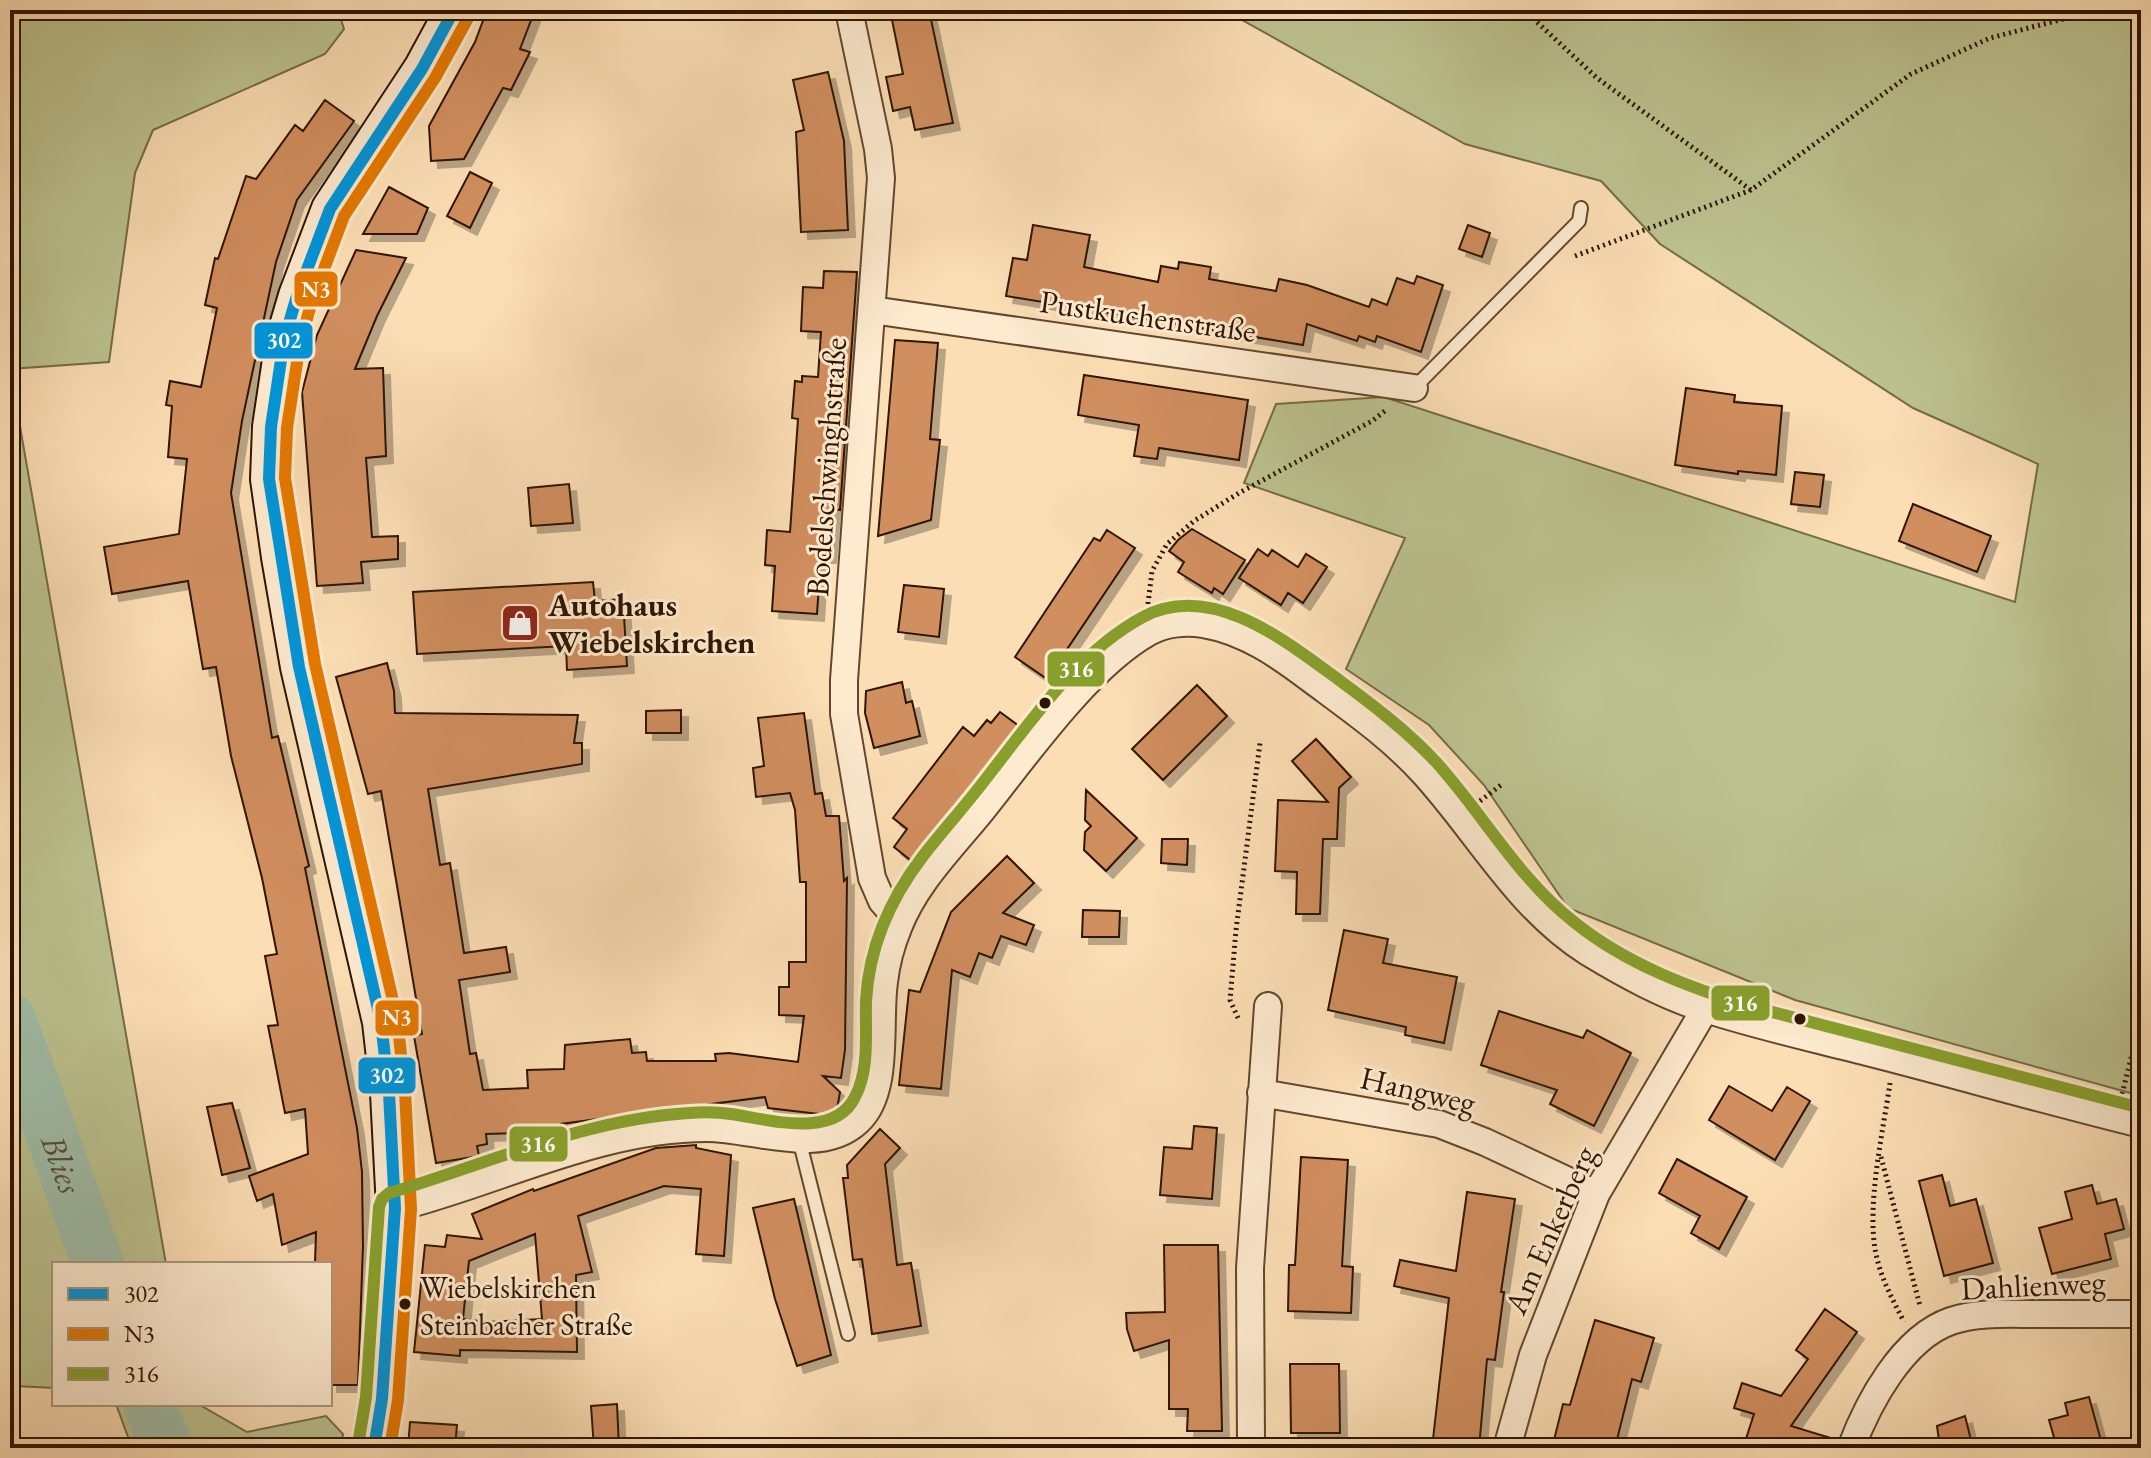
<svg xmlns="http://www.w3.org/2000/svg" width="2151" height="1458" viewBox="0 0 2151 1458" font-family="'EB Garamond',serif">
	<defs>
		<filter id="shadow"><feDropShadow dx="7" dy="7" stdDeviation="0" flood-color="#0004"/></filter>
	</defs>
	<rect width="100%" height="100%" fill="#fcdeb5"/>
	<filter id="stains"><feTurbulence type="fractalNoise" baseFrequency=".0025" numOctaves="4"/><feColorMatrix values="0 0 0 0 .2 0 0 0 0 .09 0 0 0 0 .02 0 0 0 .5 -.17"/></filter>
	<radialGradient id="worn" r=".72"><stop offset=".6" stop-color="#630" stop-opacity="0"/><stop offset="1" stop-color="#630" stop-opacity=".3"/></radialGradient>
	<path fill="#bcc290" stroke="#746c48" stroke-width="2" d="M10,10h328l6,19 -19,25 -172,76 -18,43 -26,189 -99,7 156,895h-112v124l-39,-2 -5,-7z
		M1224,10h917v1086l-346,-96 -227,-92 -84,-123 -55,-60 -83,-56 59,-131 -161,-55 32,-79 108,-7 631,205 23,-138 -125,-56 -253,-164 -59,-63 -136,-37z
		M116,1404h82l49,28 79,-16 17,18 -2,14h-209z"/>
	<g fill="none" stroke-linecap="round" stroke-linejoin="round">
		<g stroke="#a0bda8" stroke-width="52">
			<path id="s1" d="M10,1019l88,245"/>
			<path d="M149,1404l18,44"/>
		</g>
	</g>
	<path fill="#d18e5f" stroke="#2d1501" stroke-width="2" fill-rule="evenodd" filter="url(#shadow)" d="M487,10h48l-15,39 10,3 -19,38 -8,-2 -39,71 -33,2 -2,-35 46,-84z
		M890,10h39l24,113 -38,7 -5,-23 -17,4 -7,-34 17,-3z
		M828,72l16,69 4,89 -47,2 -5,-100 8,-2 -11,-50z
		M325,100l29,21 -57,79 -21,62 -34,159 -11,72 41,245 6,-2 31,130 -4,2 52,260 5,44 1,74 -5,139h-28v-121h-15l1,-32 -34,13 -9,-51 -16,7 -8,-25 59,-22 -3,-45 -20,4 -17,-87 10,-1 -13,-69 12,-2 -15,-76 -31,-122 -15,-89 -13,2 -15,-88 -76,13 -8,-47 75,-13 8,-75 -19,-2 4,-51 -6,-1 4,-24 31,6 16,-79 -12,-3 10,-47 3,1 28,-83 10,3 39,-54 8,6z
		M470,172l22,11 -22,45 -23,-12z
		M389,187l39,21 -11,26h-54z
		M1033,225l57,10 -6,32 74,15 3,-16 17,3 1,-7 32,5 -2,12 67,12 3,-12 28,6 62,22 3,-8 15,6 10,-27 17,6 3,-8 26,9 -22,67 -44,-16 -2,6 -16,-6 -2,5 -50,-17 -4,21 -297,-49 7,-38 14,2z
		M1468,225l22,8 -8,24 -23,-8z
		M356,250l50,8 -29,58 -22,53 28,-1 3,88 -20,2 6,79 26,-1v23l-37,3 2,21 -46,3 -15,-194 15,-57z
		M824,271l33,1 -17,238 -7,-1 -4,47h-8l-4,58 -45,-3 3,-45 -10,-1 2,-35 23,2 8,-113 -6,-1 3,-37 7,1v-6l16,1 3,-45 -20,-1 2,-44 20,1z
		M895,340l43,3 -8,96 10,1 -9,80 -53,16z
		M1084,375l164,25 -9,60 -80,-12 -2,11 -23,-3 5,-31 -61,-10z
		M1686,388l49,7 -1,7 48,4 -6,69 -38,-4v3l-63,-9z
		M1795,472l29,3 -4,32 -29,-3z
		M569,484l4,39 -42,3 -3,-38z
		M1913,504l78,32 -14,36 -78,-31z
		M1192,529l53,31 -22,34 -9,-6 -2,5 -34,-21 6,-10 -15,-11 9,-11z
		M1107,530l28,18 -88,131 -32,-22 79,-119 6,3z
		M1258,549l10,7 4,-6 26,17 8,-13 21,13 -24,36 -15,-10 -7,12 -42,-27z
		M593,582l2,19 28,-2 4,67 -60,4 -1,-24 -149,8 -4,-62z
		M904,585l40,4 -5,48 -41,-5z
		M387,663l7,28 1,22 183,2 -4,28h8v21l-154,25 12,76 10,-2 14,90 42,-6 4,25 -51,8 11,74 6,-1 7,37 45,-2 -1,-18 37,-1 1,-24 65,-6 2,14 14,-1 1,9h69l-1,-7 14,-1 69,9 6,-46 -25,-1v-28h10v-25h17v-80h-6l-5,-72 -5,-17 -34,4 -3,-29 11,-2 -6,-48 46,-5 11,81 7,-1 4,23h13l5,65 3,-3 -2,172 -4,28 -18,-2 17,16 -4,24 -68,-8 -3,-11 -204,27v8l-75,2 1,10 -10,2 2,10 -43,7 -22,-127 8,-2 -41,-243 -13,3 -32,-117z
		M902,682l4,21 6,-2 8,35 -46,12 -9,-35 1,-22z
		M1197,685l30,31 -64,64 -31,-31z
		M681,710v23h-35v-22z
		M1000,712l19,14 -105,137 -20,-16 13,-18 -14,-11 70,-91 11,9 13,-16 4,3z
		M1316,739l35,38 -12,11 -2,51h-14l-3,75h-24l1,-42 -22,-1 3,-71 50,2 -36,-41z
		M1086,790l51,48 -31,33 -22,-21 1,-18 6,-6 -6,-6z
		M1162,839h26l-1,26 -26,-2z
		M1007,856l27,27 -31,30 31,12 -8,20 -25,-9 -9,22 -13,-5 -9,24 -18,-7 -11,119 -42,-4 10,-95 11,2 31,-80z
		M1083,910l37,1 -1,26h-37z
		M1344,930l44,9 -5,24 74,14 -13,66 -39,-8 1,-8 -78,-17z
		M1499,1011l84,27 4,-8 44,23 -37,73 -44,-22 7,-14 -76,-25z
		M1729,1086l43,25 15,-24 23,14 -35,59 -66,-40z
		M232,1103l18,65 -28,7 -15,-68z
		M1194,1126l23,2 -5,71 -52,-4 4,-48 28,2z
		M880,1129l20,19 -15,16 12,101 14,-2 10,63 -49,8 -10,-75 -9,1 -10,-82h5l-1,-13z
		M696,1145v3l35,7 -7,101 -28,-2 5,-65 -37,-3 -86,30 14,56 -16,3 1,77 -117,-2v6l-46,-4 11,-107 20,2 2,-12 35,4 -10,-25 61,-25 1,2 122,-43zM535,1234l7,85 -55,3 -24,-3 6,-58z
		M1301,1157l47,3 -6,106 11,1 -2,46 -63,-2 1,-46h6z
		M1677,1159l70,38 -28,52 -28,-16 9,-17 -41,-23z
		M1942,1175l8,31 26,-7 17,64 -49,13 -25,-95z
		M2092,1185l5,19 19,-5 8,30 -19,5 6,25 -59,15 -13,-46 33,-9 -7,-27z
		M1467,1192l48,7 -14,93h3l-9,68 -8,-1 -8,89h-47l17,-150 -55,-12 6,-26 56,11z
		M794,1199l37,156 -34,11 -22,-67 -22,-91z
		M1164,1245h54l4,186h-35l1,-22h-19v-69l-35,11 -7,-22 -1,-16 39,-1z
		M1825,1309l32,23 -66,94 46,14 -2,8h-92l11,-34 -20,-6 8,-25 39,13 27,-37 -12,-9z
		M1595,1320l59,18 -13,44 -9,-3 -17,69h-63l11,-44 7,1z
		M1290,1364h49l1,69h-49z
		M2089,1397l14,51h-46l-8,-28 19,-5 -3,-12z
		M617,1404l2,44h-25l-3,-42z
		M1965,1416l8,32h-33l-3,-22z
		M410,1422l47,3 -2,23h-47z"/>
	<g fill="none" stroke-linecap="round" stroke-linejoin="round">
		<g stroke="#61472e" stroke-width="16">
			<path id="service" d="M1414,388l165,-167 2,-13
				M799,1139l49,195"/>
		</g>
		<g stroke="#61472e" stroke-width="30">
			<path id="minor" d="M849,10l29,139 3,29 -37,502v34l28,164 10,23 18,21
				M872,310l542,78
				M1261,1093l178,31 46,18 111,52
				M395,1208c104,-26 203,-80 312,-80 47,0 113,29 151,-7 32,-29 20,-99 26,-139 2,-18 7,-37 14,-54 17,-45 54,-81 84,-118 44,-55 106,-144 167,-178 16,-9 37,-11 54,-8 42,7 76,31 109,56 39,29 78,56 111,92 55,60 95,136 165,180 38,23 78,45 121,58 53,17 108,29 162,43 90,23 180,49 270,71
				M1251,1442l-1,-174 18,-262
				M1507,1448l26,-93 63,-161 109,-185
				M1851,1448c17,-45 51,-110 100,-127 27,-9 57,-7 85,-7 35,0 70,0 105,0"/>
		</g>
		<g stroke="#2d1501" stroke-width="40">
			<path id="secondary" d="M374,1448l8,-49 13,-191 -6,-115 -8,-71 -82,-355 -19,-110 -11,-78 2,-52 13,-87 13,-44 33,-87 92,-140 32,-59"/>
		</g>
		<path stroke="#2d1501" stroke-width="5" stroke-dasharray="2 4" stroke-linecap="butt" d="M1524,10l73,68 154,112
			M1575,256l176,-66 160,-116 79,-36 100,-26 23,-2
			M1148,604l4,-33 15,-27 27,-23 45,-28 133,-72 14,-11
			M1480,801l21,-16
			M1238,1018l-8,-18 6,-70 24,-187
			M1890,1083c-7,49 -24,123 -14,171 5,25 17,46 28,68
			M2122,1094l19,-75
			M1881,1157l39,149"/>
		<use href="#service" stroke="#fdeacf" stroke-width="12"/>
		<use href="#minor" stroke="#fdeacf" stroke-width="26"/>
		<use href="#secondary" stroke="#fdeacf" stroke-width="36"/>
		<g stroke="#fdeacf" stroke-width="18">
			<path id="bus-1" d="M374,1448l8,-49 13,-191 -6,-115 -8,-71 -82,-355 -30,-188 2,-52 13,-87 13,-44 33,-87 92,-140 32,-59"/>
		</g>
		<g stroke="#fdeacf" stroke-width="18">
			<path id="bus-2" d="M390,1448l8,-48 13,-191 -6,-118 -8,-73 -82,-354 -30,-186 2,-50 13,-85 12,-42 32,-85 91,-138 33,-60"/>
		</g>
		<g stroke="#fdeacf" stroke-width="18">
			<path id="bus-3" d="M358,1445l8,-48 13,-190 3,-8 7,-6c99,-29 196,-74 300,-80 14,-1 28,-1 42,1 37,5 103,26 124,-17 15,-28 10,-65 11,-96 3,-55 24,-102 57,-145 21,-27 44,-52 65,-80 44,-56 90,-124 155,-159 68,-37 144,25 196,63 34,25 68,51 97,82 47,52 82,116 138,160 52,42 116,66 179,85l388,101"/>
		</g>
		<use href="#bus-1" stroke="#0095da" stroke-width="12"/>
		<use href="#bus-2" stroke="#e57800" stroke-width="12"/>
		<use href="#bus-3" stroke="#88a02b" stroke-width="12"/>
	</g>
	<defs>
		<g id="shop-square" transform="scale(2)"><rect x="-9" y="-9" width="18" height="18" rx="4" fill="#8f2418" stroke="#fdeacf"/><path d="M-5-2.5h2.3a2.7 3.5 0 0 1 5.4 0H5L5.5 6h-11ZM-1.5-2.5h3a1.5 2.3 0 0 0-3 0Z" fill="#fff"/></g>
	</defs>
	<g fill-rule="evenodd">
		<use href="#shop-square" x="520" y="623"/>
	</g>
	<g fill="#2d1501" stroke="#fdeacf" stroke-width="3">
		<circle cx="1045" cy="703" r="7"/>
		<circle cx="1800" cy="1019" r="7"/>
		<circle cx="405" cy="1304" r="7"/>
	</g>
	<g text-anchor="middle" stroke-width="6" stroke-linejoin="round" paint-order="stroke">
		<g font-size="30" fill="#2d1501" stroke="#fdeacf" text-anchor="start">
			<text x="420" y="1298">Wiebelskirchen<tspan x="420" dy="37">Steinbacher Straße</tspan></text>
		</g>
		<g font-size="32" fill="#2d1501" stroke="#fdeacf">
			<text transform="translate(1148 316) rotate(8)" y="11">Pustkuchenstraße</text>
			<text transform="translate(826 467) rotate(-86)" y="11">Bodelschwinghstraße</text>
			<text transform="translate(1418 1090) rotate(13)" y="11">Hangweg</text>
			<text transform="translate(1550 1230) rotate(-66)" y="11">Am Enkerberg</text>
			<text transform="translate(2033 1285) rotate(-3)" y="11">Dahlienweg</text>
		</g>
		<g font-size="32" font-weight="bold" fill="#2d1501" stroke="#fdeacf" text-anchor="start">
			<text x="548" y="616">Autohaus<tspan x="548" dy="37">Wiebelskirchen</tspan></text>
		</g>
		<g font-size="34" font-style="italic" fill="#55503b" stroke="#fdeacf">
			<text dy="12" stroke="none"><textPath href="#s1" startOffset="154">Blies</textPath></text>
		</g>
	</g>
	<g stroke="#fdeacf" stroke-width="3">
		<rect x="293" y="270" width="46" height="38" rx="8" fill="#e57800"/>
		<rect x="253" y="321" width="61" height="39" rx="8" fill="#0095da"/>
		<rect x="1046" y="650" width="60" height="38" rx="8" fill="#88a02b"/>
		<rect x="1710" y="984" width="61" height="38" rx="8" fill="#88a02b"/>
		<rect x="374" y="999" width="46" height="38" rx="8" fill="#e57800"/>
		<rect x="357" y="1056" width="60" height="39" rx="8" fill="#0095da"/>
		<rect x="508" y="1125" width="61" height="38" rx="8" fill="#88a02b"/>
	</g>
	<g font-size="22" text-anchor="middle" font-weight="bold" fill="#fff">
		<text x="316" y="297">N3</text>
		<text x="284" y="348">302</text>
		<text x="1076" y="677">316</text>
		<text x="1740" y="1011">316</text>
		<text x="397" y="1025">N3</text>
		<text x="387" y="1083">302</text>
		<text x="538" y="1152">316</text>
	</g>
	<rect width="2151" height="1458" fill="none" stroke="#fcdeb5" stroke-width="40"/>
	<rect x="12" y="12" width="2127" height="1434" fill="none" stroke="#2d1501" stroke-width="4"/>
	<rect x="20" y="20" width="2111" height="1418" fill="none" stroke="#2d1501" stroke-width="2"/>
	<rect x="52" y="1262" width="280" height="144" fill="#fdeacf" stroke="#aa957d" stroke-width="2"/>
	<rect x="68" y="1288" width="40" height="12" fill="#0095da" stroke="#aa957d" stroke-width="2"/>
	<text x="124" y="1302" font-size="24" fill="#2d1501">302</text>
	<rect x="68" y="1328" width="40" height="12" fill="#e57800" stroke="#aa957d" stroke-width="2"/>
	<text x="124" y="1342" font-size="24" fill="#2d1501">N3</text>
	<rect x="68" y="1368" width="40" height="12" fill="#88a02b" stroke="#aa957d" stroke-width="2"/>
	<text x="124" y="1382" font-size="24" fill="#2d1501">316</text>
	<rect width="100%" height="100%" filter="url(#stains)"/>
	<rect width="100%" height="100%" fill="url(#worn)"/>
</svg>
